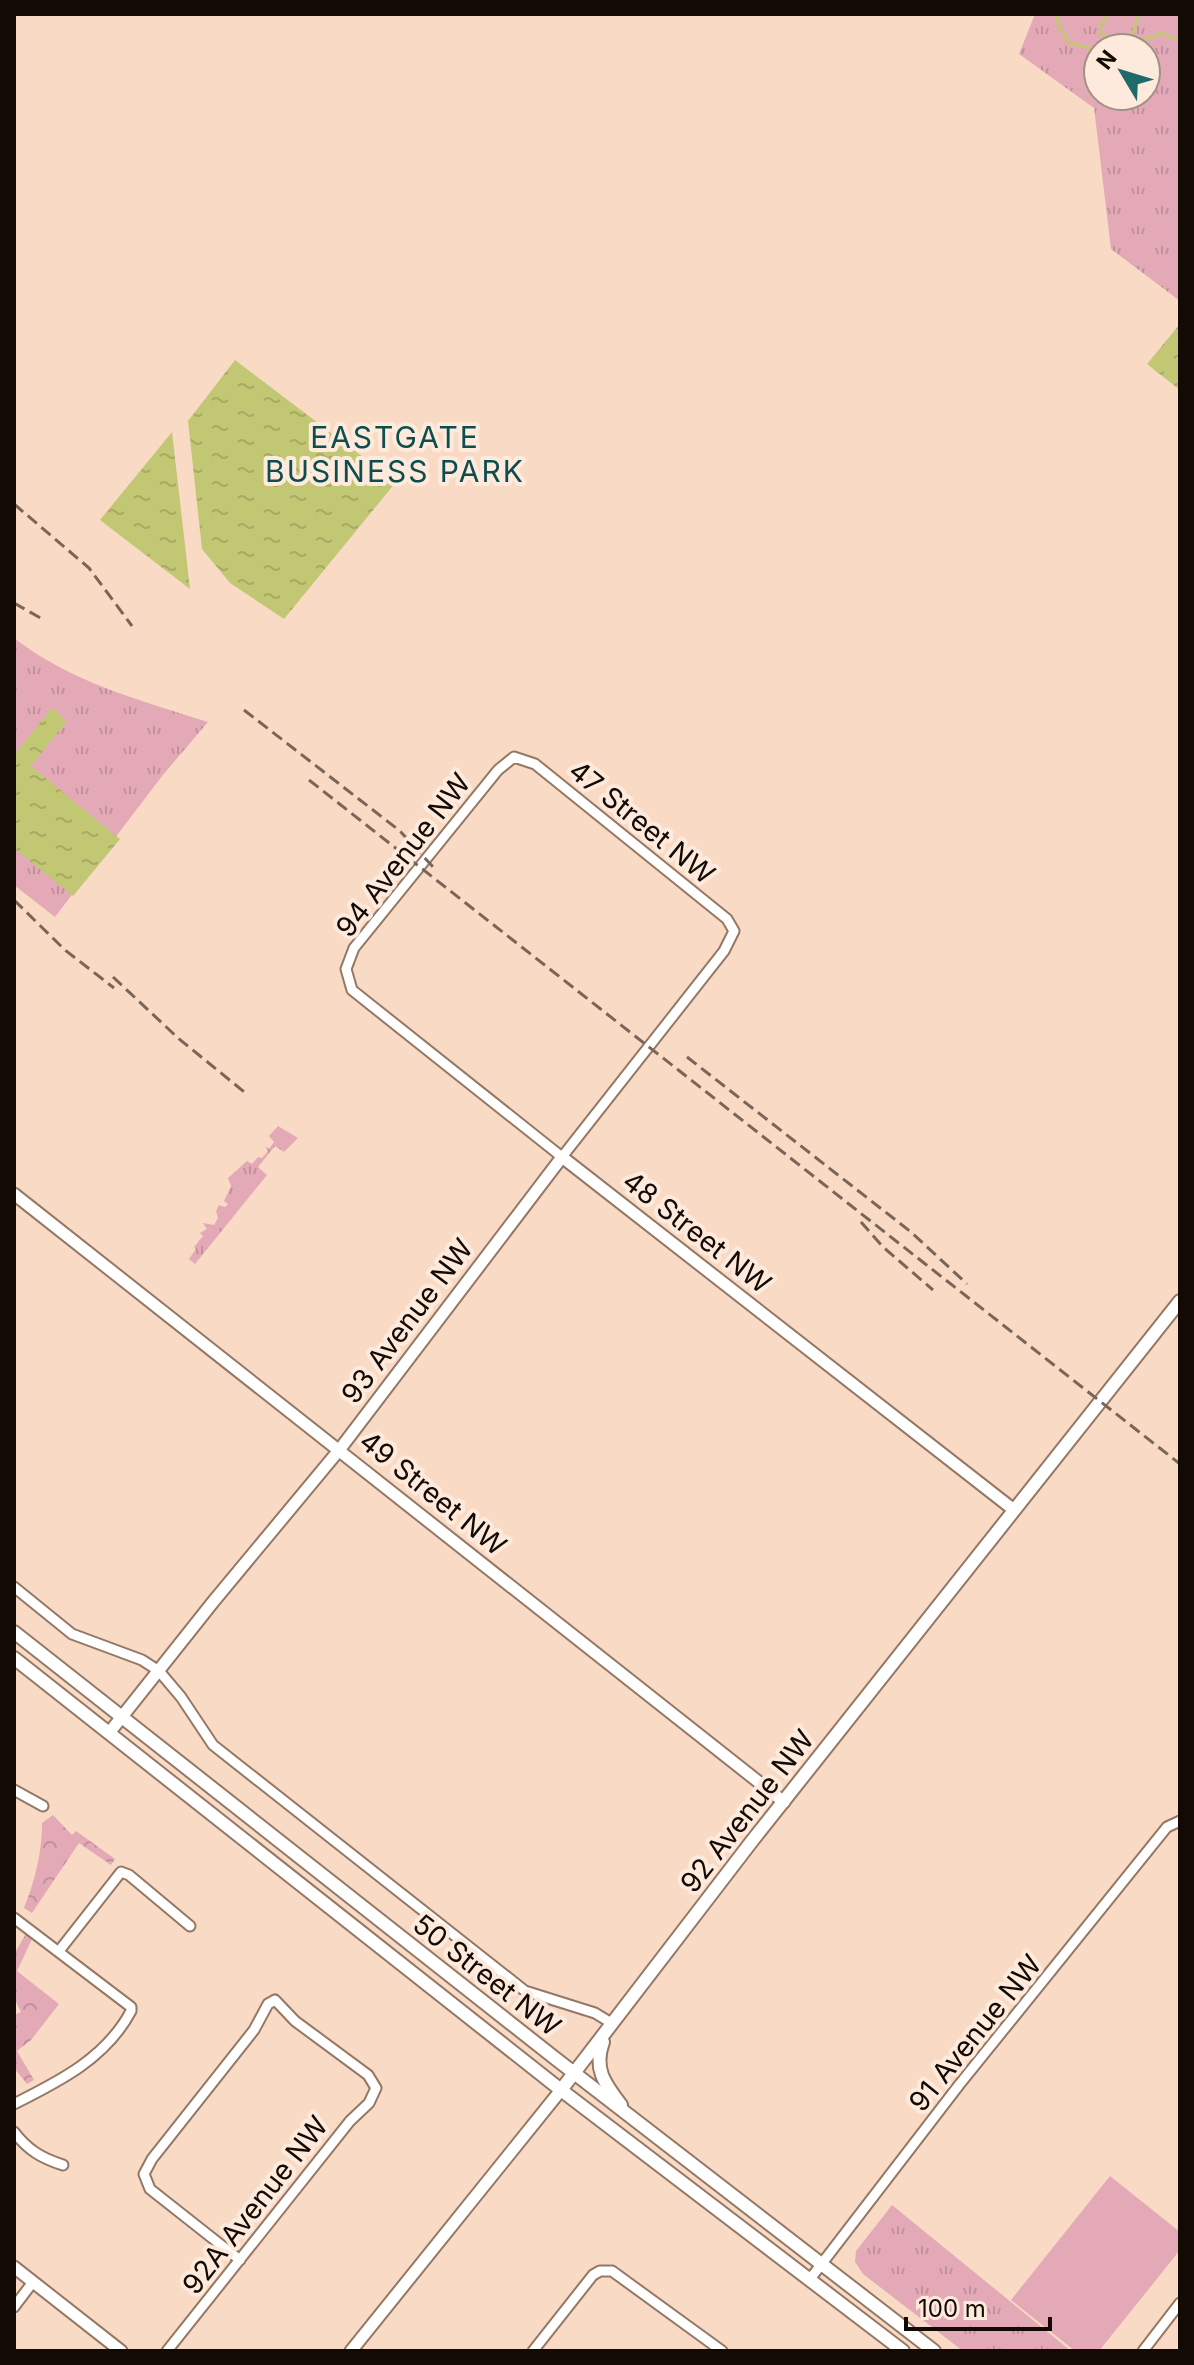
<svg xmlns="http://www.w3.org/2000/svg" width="1194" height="2365" font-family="Inter,sans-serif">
<defs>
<pattern id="grass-tufts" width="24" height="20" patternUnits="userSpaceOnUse" patternTransform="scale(2)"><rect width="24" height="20" fill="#e3a9b7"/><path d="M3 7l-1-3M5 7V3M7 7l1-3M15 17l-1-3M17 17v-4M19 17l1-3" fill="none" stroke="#c2909c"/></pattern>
<pattern id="park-crowns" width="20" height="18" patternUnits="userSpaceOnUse" patternTransform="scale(2)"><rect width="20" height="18" fill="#e3a9b7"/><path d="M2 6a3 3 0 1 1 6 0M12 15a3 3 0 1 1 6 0" fill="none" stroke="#c2909c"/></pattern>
<pattern id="water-ripples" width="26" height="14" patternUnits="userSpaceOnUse" patternTransform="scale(2)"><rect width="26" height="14" fill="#c2c774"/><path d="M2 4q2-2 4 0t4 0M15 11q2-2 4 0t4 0" fill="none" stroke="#a6aa63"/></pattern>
</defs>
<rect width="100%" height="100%" fill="#f9dac4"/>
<!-- grass -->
<g fill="url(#grass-tufts)" fill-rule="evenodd">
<path d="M1035 14H1180V301L1111 249 1094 108 1019 54ZM1098 48H1146V96H1098Z"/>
<path d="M14 638C72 683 140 700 208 722L162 776 55 917 14 885Z"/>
<polygon points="278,1126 298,1138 284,1152 275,1146 258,1167 267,1175 195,1264 189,1259 196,1249 194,1247 203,1236 200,1233 207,1229 203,1223 214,1225 218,1218 216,1211 219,1205 225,1207 228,1204 224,1201 231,1186 228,1178 247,1161 252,1164 258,1157 262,1158 268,1151 265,1146 269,1149 274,1142 269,1136"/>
<polygon points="892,2205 1071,2351 963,2351 863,2274 855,2262 856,2251"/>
</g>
<!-- park -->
<g fill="url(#park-crowns)">
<path d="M53 1815 72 1835 76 1831 115 1859 111 1865 79 1843 32 1913 24 1908C35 1880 42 1853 42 1823Z"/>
<polygon points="27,1932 33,1937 17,1971 59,2004 31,2040 17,2051 34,2080 27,2084 14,2068 14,2015 21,2012 14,1998 14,1954"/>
</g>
<!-- garden -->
<polygon fill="#e3a9b7" points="1110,2176 1180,2232 1180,2250 1099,2351 1075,2351 1011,2300"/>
<!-- water -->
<g fill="url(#water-ripples)">
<polygon points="1180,324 1180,390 1147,364"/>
<polygon points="235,360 396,482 284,619 230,583 202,549 188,421"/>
<polygon points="172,432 190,589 100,520"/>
<polygon points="52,708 67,721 31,766 120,839 73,896 14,848 14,755"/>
</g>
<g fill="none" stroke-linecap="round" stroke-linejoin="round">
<!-- stream -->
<g stroke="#c2c774" stroke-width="3">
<polyline points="1058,14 1057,22 1069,43 1098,50"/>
<polyline points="1139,14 1132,36 1138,42 1162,33 1180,41"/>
<polyline points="1105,48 1109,46 1108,39 1101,33 1100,26 1109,14"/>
</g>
<defs>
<g id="minor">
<polygon points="514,757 535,764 727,919 734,931 724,951 562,1157 352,990 346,969 354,948 498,770"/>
<polyline points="14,1587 72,1634 142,1660 159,1671 181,1697 213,1745 525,1991 595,2013 613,2024"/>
<polyline points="14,1790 43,1806"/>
<path d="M14 1918 131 2007V2011C106 2058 60 2081 14 2104"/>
<polyline points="59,1951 121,1872 129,1875 190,1926"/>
<path d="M14 2132C28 2150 41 2158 63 2165"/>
<polyline points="810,2279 959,2085 1167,1827 1180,1821"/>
<polyline points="14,2307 33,2282"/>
<polyline points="167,2351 350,2121 369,2103 376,2088 368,2075 295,2021 275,2000 268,2004 254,2030 152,2159 144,2174 150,2189 240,2260"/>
<polyline points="533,2351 593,2275 600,2271 612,2271 722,2351"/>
<polyline points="1143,2351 1180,2303"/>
</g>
<g id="tertiary">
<polyline points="14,1194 784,1802"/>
<polyline points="109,1733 213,1602 340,1449 562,1157 1014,1510"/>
<polyline points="14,2267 121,2351"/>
<polyline points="351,2351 561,2090"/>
</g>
<g id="secondary">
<polyline points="14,1632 556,2059 934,2351"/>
<polyline points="14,1658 561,2090 903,2351"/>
<path d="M603 2042C593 2069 605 2084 621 2105"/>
<polyline points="561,2090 752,1841 1180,1301"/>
</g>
</defs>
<!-- minor casing -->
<use href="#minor" stroke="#947865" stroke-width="13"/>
<!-- tertiary casing -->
<use href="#tertiary" stroke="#947865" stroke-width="15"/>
<!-- secondary casing -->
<use href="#secondary" stroke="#947865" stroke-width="16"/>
<!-- minor -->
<use href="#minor" stroke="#fff" stroke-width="9"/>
<!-- tertiary -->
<use href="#tertiary" stroke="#fff" stroke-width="11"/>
<!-- secondary -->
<use href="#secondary" stroke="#fff" stroke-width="12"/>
<!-- rail -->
<g stroke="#796659" stroke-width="3" stroke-dasharray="12 6" stroke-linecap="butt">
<polyline points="14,504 89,568 132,626"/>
<polyline points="14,603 44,620"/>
<polyline points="244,710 400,831 434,868"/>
<polyline points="309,780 1180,1464"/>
<polyline points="14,900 65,950 114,988"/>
<polyline points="113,977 178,1038 248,1095"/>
<polyline points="687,1057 911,1232 967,1284"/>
<polyline points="861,1222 883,1247 933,1290"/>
</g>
</g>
<g text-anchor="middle" stroke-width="8" stroke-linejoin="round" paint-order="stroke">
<!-- street labels -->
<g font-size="28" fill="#140a04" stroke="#fdeadd">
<text transform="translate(642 822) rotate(39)" y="10">47 Street NW</text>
<text transform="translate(403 855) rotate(-52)" y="10">94 Avenue NW</text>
<text transform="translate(697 1232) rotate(38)" y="10">48 Street NW</text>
<text transform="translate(407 1321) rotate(-53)" y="10">93 Avenue NW</text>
<text transform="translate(433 1493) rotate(39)" y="10">49 Street NW</text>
<text transform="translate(747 1811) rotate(-52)" y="10">92 Avenue NW</text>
<text transform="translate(487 1975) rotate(38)" y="10">50 Street NW</text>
<text transform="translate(975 2033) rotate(-51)" y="10">91 Avenue NW</text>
<text transform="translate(255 2205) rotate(-52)" y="10">92A Avenue NW</text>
</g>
<!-- neighbourhood labels -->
<g font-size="30" letter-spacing="2" fill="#0d4d4c" stroke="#fdeadd">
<text x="395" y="448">EASTGATE<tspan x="395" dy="34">BUSINESS PARK</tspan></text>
</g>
</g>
<!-- border -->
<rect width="1194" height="2365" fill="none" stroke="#140a04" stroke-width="32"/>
<!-- north arrow -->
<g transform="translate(1122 72) rotate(308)"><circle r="38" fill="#fdeadd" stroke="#a09086" stroke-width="2"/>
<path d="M0-6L14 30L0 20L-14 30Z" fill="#1f6b6a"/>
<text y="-12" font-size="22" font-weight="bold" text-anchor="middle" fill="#140a04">N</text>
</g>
<!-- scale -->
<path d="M906 2317v12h144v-12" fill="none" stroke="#140a04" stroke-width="4"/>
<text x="918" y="2317" font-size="24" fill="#140a04" stroke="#fdeadd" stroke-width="6" paint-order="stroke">100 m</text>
</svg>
